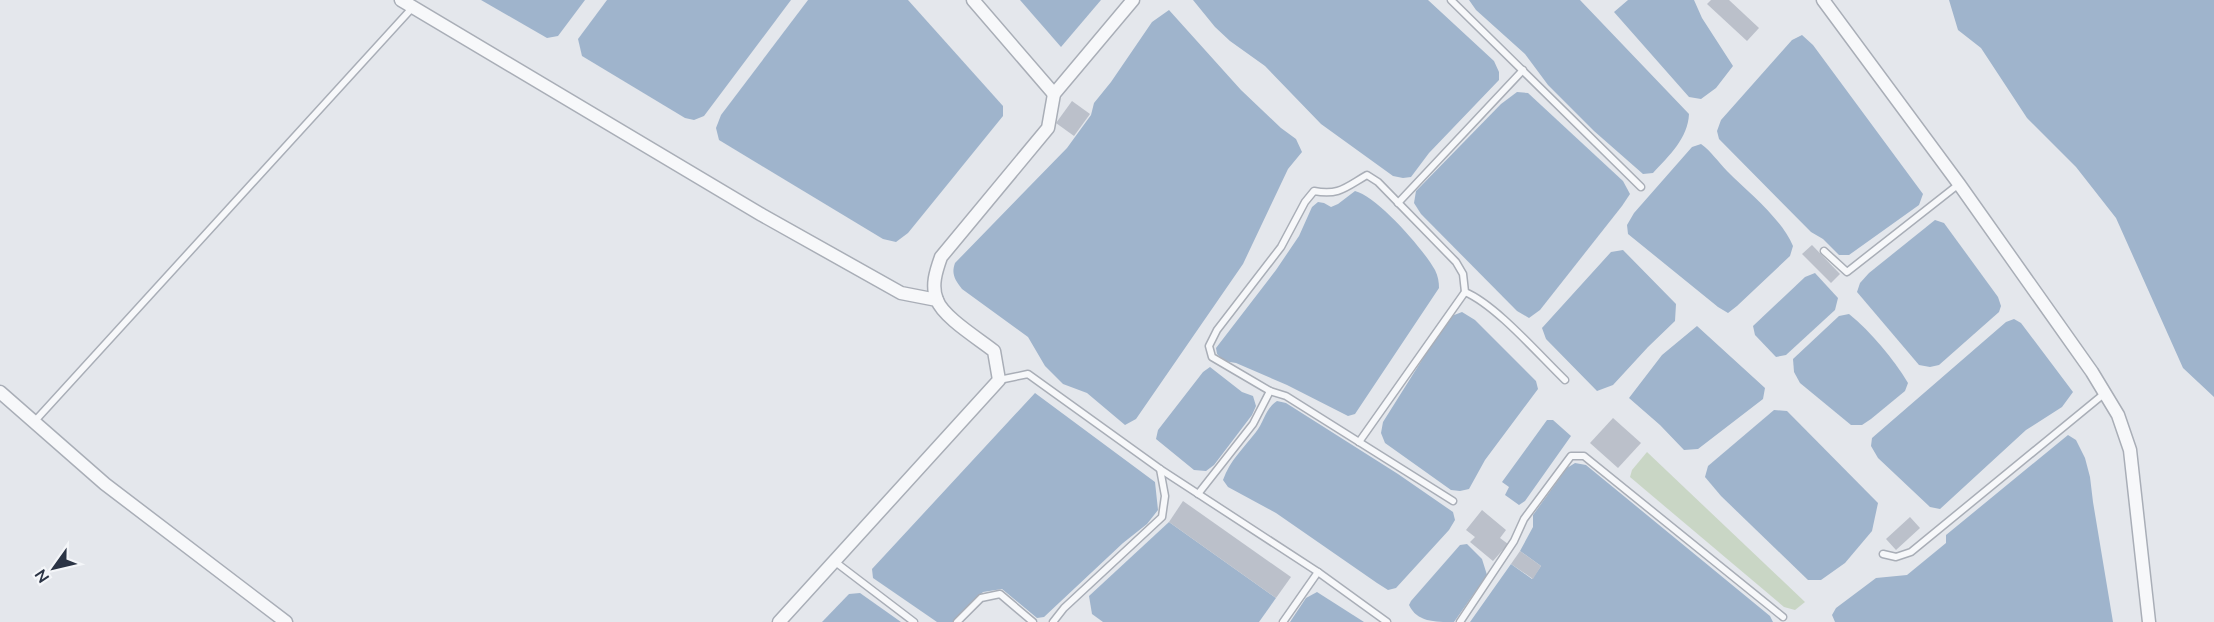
<svg xmlns="http://www.w3.org/2000/svg" width="2214" height="622" font-family="Mulish,sans-serif">
<rect width="100%" height="100%" fill="#e4e7ec"/>
<!-- green -->
<polygon fill="#c9d6c5" points="1647,452 1805,602 1795,610 1784,607 1630,477 1632,470"/>
<!-- water -->
<g fill="#9fb4cc">
<polygon points="481,0 585,0 558,36 547,38"/>
<polygon points="607,0 791,0 704,116 694,120 685,118 582,56 578,39"/>
<polygon points="808,0 908,0 1003,106 1003,116 908,233 896,242 883,239 719,140 716,128 721,115"/>
<polygon points="1020,0 1101,0 1061,47"/>
<polygon points="1193,0 1428,0 1494,61 1499,72 1499,80 1429,153 1411,177 1403,178 1393,176 1321,124 1265,66 1230,41 1215,27"/>
<path d="M1469 0H1580L1689 114C1688 138 1669 156 1653 173L1643 174 1594 131 1548 85 1525 54 1476 10Z"/>
<polygon points="1628,0 1694,0 1702,18 1733,66 1716,88 1701,99 1689,97 1614,12"/>
<polygon points="1949,0 2214,0 2214,397 2183,368 2116,218 2076,167 2027,118 1981,48 1958,30"/>
<path d="M1169 10 1241 90 1281 128 1296 139 1302 152 1288 169 1243 264 1136 419 1125 425 1087 393 1063 384 1045 366 1028 337 962 289C955 280 951 274 955 263L1067 148 1091 115 1094 103 1111 82 1152 22Z"/>
<polygon points="1802,35 1813,45 1923,194 1919,205 1849,255 1839,255 1823,239 1811,232 1719,139 1717,131 1721,120 1792,40"/>
<polygon points="1517,92 1528,93 1623,181 1630,194 1622,206 1540,310 1529,318 1517,311 1421,214 1414,203 1416,191 1501,104"/>
<path d="M1701 144C1712 152 1718 162 1727 171 1749 193 1781 218 1793 246L1790 256 1737 306 1728 313 1718 307 1628 234 1627 225 1634 213 1692 147Z"/>
<path d="M1355 191C1377 196 1424 250 1435 270 1438 276 1439 282 1439 288L1355 414 1348 416 1287 385 1236 363 1224 361 1217 354 1216 348 1276 270 1299 236 1312 207 1318 202 1324 203 1331 207 1338 204Z"/>
<polygon points="1935,220 1944,223 1998,297 2001,306 1999,312 1939,365 1930,367 1919,365 1857,292 1860,283 1869,273"/>
<polygon points="1623,250 1676,304 1675,321 1648,347 1613,385 1597,391 1546,339 1542,328 1611,252"/>
<polygon points="1815,273 1838,298 1835,310 1786,355 1776,357 1755,335 1753,326 1805,277"/>
<polygon points="1462,312 1475,320 1536,381 1538,389 1485,460 1469,489 1460,491 1451,490 1385,443 1381,433 1383,422 1449,317"/>
<path d="M1849 314C1871 332 1893 358 1908 383L1905 391 1871 419 1862 425H1851L1800 383 1794 372 1793 359 1839 316Z"/>
<polygon points="2014,319 2021,323 2073,392 2062,407 2026,430 1940,509 1930,507 1878,458 1871,446 1872,438 2006,322"/>
<polygon points="1697,326 1765,388 1763,399 1698,449 1684,450 1660,425 1629,398 1662,355"/>
<polygon points="1210,367 1242,392 1253,396 1256,406 1252,415 1214,465 1206,471 1194,470 1156,439 1158,430 1203,372"/>
<polygon points="1035,393 1155,482 1158,510 1147,524 1123,543 1044,617 1037,618 1002,589 983,592 954,622 937,622 873,578 872,569"/>
<path d="M1277 401 1286 403 1398 474 1453 512 1455 520 1449 530 1396 588 1388 590 1377 583 1276 513 1228 487 1223 480C1230 460 1243 449 1256 432 1264 422 1265 409 1277 401Z"/>
<polygon points="1774,410 1787,411 1878,503 1872,531 1845,563 1821,580 1808,580 1721,496 1705,477 1708,466"/>
<polygon points="1547,420 1553,420 1571,436 1525,501 1519,505 1505,495 1509,487 1502,482"/>
<polygon points="2068,435 2076,440 2085,458 2090,477 2093,502 2113,622 1835,622 1832,615 1836,608 1876,578 1907,575 1946,543 1946,535"/>
<polygon points="1575,463 1586,465 1770,616 1773,622 1470,622 1511,564 1532,579 1541,566 1520,551 1533,527 1533,515 1567,468"/>
<polygon points="1169,522 1276,598 1259,622 1103,622 1092,614 1089,596"/>
<path d="M1467 544 1482 559 1487 575 1454 622C1434 622 1417 622 1409 605L1411 601 1460 545Z"/>
<polygon points="1317,592 1364,622 1290,622 1306,598"/>
<polygon points="860,593 901,622 822,622 849,594"/>
</g>
<!-- building -->
<g fill="#bbc0ca">
<polygon points="1711,0 1729,0 1759,28 1747,41 1707,4"/>
<polygon points="1072,101 1090,114 1074,136 1056,123"/>
<polygon points="1812,245 1840,274 1831,283 1802,254"/>
<polygon points="1613,418 1641,443 1618,468 1590,443"/>
<polygon points="1183,501 1291,577 1276,598 1169,522"/>
<polygon points="1482,510 1506,530 1500,538 1508,544 1493,561 1470,542 1475,537 1466,530"/>
<polygon points="1910,517 1920,528 1896,550 1886,539"/>
<polygon points="1520,551 1541,566 1533,579 1511,564"/>
</g>
<g fill="none" stroke-linecap="round" stroke-linejoin="round">
<defs>
<g id="service">
<polyline points="1451,0 1641,187"/>
<polyline points="1398,203 1523,70"/>
<polyline points="1824,251 1847,272 1959,184"/>
<polyline points="999,380 1028,374 1160,469 1318,572 1387,622"/>
<polyline points="34,422 413,7"/>
<polyline points="1359,442 1465,292"/>
<polyline points="1198,494 1253,424 1270,391"/>
<path d="M1453 501 1286 396 1270 391 1212 357 1209 346 1217 330 1281 247 1305 202 1314 191C1339 196 1346 187 1367 175L1378 182 1456 262 1463 274 1465 292C1496 305 1539 355 1565 380"/>
<polyline points="1883,554 1896,557 1911,552 2105,393"/>
<polyline points="834,561 914,622"/>
<polyline points="957,622 981,598 1000,594 1033,622"/>
<polyline points="1053,622 1064,608 1162,517 1165,496 1160,469"/>
<polyline points="1283,622 1318,572"/>
<polyline points="1460,622 1514,541 1524,519 1571,456 1584,456 1783,617"/>
</g>
<g id="minor">
<polyline points="401,0 762,215 901,293 937,300"/>
<polyline points="973,0 1054,94"/>
<polyline points="1823,0 1959,184 2092,372 2118,415 2130,450 2149,622"/>
<polyline points="0,392 105,484 286,622"/>
<path d="M779 622 999 380 994 351C979 339 943 317 937 300 931 286 936 271 941 257L1048 128 1054 94 1133 0"/>
</g>
</defs>
<!-- service casing -->
<use href="#service" stroke="#a9aeb7" stroke-width="9"/>
<!-- minor casing -->
<use href="#minor" stroke="#a9aeb7" stroke-width="15"/>
<!-- service -->
<use href="#service" stroke="#f7f8fa" stroke-width="6"/>
<!-- minor -->
<use href="#minor" stroke="#f7f8fa" stroke-width="12"/>
</g>
<!-- north arrow -->
<g transform="translate(54 568) rotate(236)" stroke="#f4f6f9" stroke-width="4.5" paint-order="stroke">
<path d="M0-4.5L10 22L0 15L-10 22Z" fill="#2b3445"/>
<text y="-9" font-size="16" font-weight="bold" text-anchor="middle" fill="#2b3445">N</text>
</g>
</svg>
